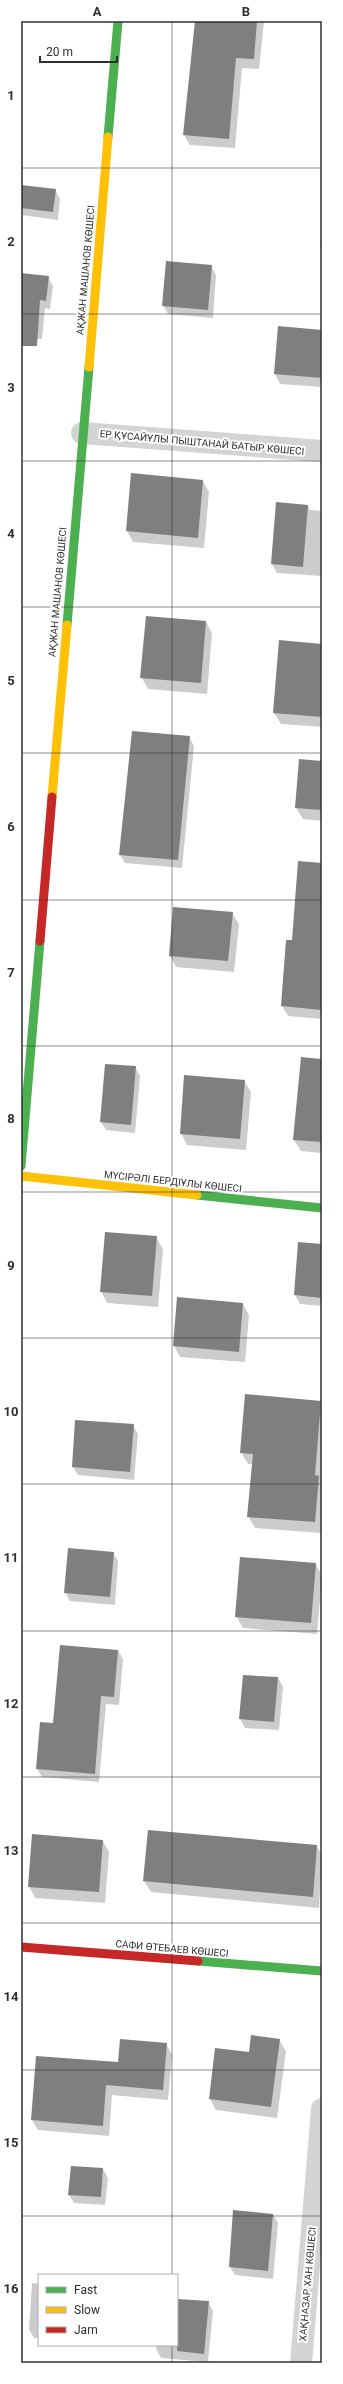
<svg xmlns="http://www.w3.org/2000/svg" width="343" height="2384" font-family="Roboto,sans-serif">
<rect width="100%" height="100%" fill="#fff"/>
<!-- shadow -->
<g fill="#0003">
<polygon points="196,21 264,21 259,69 242,68 235,148 190,145 184,135"/>
<polygon points="21,186 55,190 60,199 58,220 21,215"/>
<polygon points="322,220 322,252 320,248"/>
<polygon points="211,266 216,275 213,318 168,314 163,305"/>
<polygon points="21,274 48,277 53,286 50,309 45,308 42,339 21,338"/>
<polygon points="322,331 322,387 280,384 275,374"/>
<polygon points="203,481 209,492 204,548 133,542 127,531"/>
<polygon points="308,506 310,510 322,511 322,576 277,573 272,564"/>
<polygon points="206,622 212,633 207,694 148,689 142,678"/>
<polygon points="322,645 322,727 281,724 274,713"/>
<polygon points="189,737 194,746 182,868 125,863 120,855"/>
<polygon points="322,762 322,821 303,819 296,808"/>
<polygon points="322,864 322,1019 288,1016 282,1006 287,941 293,941"/>
<polygon points="232,913 239,924 234,972 176,967 170,956"/>
<polygon points="322,1060 322,1153 301,1151 294,1140"/>
<polygon points="135,1067 140,1076 135,1133 106,1130 101,1122"/>
<polygon points="244,1081 251,1092 246,1150 187,1145 181,1133"/>
<polygon points="156,1237 163,1249 158,1307 107,1303 101,1291"/>
<polygon points="299,1243 322,1245 322,1306 300,1304 295,1295"/>
<polygon points="243,1304 249,1315 245,1362 180,1357 174,1346"/>
<polygon points="321,1402 321,1533 255,1528 248,1516 253,1464 248,1464 241,1452"/>
<polygon points="133,1425 138,1434 134,1480 78,1475 73,1467"/>
<polygon points="113,1553 118,1561 115,1605 70,1601 65,1592"/>
<polygon points="316,1564 322,1576 317,1634 243,1628 236,1616"/>
<polygon points="118,1650 123,1659 119,1705 106,1704 99,1782 42,1777 37,1769 54,1724"/>
<polygon points="244,1676 278,1678 283,1687 279,1730 245,1728 240,1719"/>
<polygon points="103,1841 109,1852 105,1903 35,1898 29,1886"/>
<polygon points="317,1846 322,1855 319,1908 151,1892 144,1881"/>
<polygon points="279,2040 286,2051 277,2118 216,2110 210,2099 249,2053"/>
<polygon points="166,2044 172,2055 168,2100 112,2095 109,2136 38,2130 32,2120 119,2064"/>
<polygon points="103,2169 108,2178 105,2205 74,2203 69,2195"/>
<polygon points="273,2214 278,2223 273,2279 235,2275 230,2267"/>
<polygon points="32,2283 39,2284 39,2338 34,2338 29,2329"/>
<polygon points="177,2300 208,2302 213,2311 208,2362 161,2358 156,2349 157,2345 177,2345"/>
</g>
<!-- building -->
<g fill="#7f7f7f">
<polygon points="195,21 257,21 254,59 236,58 229,139 183,135"/>
<polygon points="21,185 56,189 53,212 21,208"/>
<polygon points="166,261 212,265 208,310 162,306"/>
<polygon points="21,273 49,276 46,301 40,300 37,346 21,346"/>
<polygon points="278,326 322,330 322,378 274,374"/>
<polygon points="131,473 203,480 198,538 126,531"/>
<polygon points="276,502 308,505 303,567 271,564"/>
<polygon points="146,616 206,621 201,683 140,678"/>
<polygon points="279,640 322,644 322,717 273,713"/>
<polygon points="132,731 190,736 178,860 119,855"/>
<polygon points="299,759 322,761 322,810 295,808"/>
<polygon points="298,861 322,863 322,1010 281,1006 286,940 292,940"/>
<polygon points="173,907 233,912 228,961 169,956"/>
<polygon points="301,1057 322,1059 322,1142 293,1140"/>
<polygon points="105,1064 136,1066 131,1125 100,1122"/>
<polygon points="184,1075 245,1080 240,1139 180,1134"/>
<polygon points="105,1232 157,1236 152,1296 100,1292"/>
<polygon points="298,1242 322,1244 322,1298 294,1295"/>
<polygon points="177,1297 243,1303 239,1352 173,1346"/>
<polygon points="245,1394 321,1401 315,1475 319,1476 315,1522 247,1517 253,1454 240,1453"/>
<polygon points="75,1420 134,1424 130,1472 72,1467"/>
<polygon points="68,1548 114,1552 110,1597 64,1593"/>
<polygon points="240,1557 316,1563 311,1623 235,1617"/>
<polygon points="60,1645 118,1650 114,1697 101,1696 95,1774 36,1769 40,1722 53,1723"/>
<polygon points="243,1675 278,1677 274,1722 239,1719"/>
<polygon points="148,1830 317,1845 313,1897 143,1881"/>
<polygon points="32,1834 103,1840 99,1892 28,1887"/>
<polygon points="251,2035 280,2039 271,2107 209,2099 215,2048 249,2052"/>
<polygon points="120,2039 167,2043 163,2090 106,2085 103,2126 31,2120 36,2056 118,2062"/>
<polygon points="71,2166 103,2168 101,2197 68,2195"/>
<polygon points="233,2210 273,2214 268,2271 229,2267"/>
<polygon points="177,2299 209,2301 204,2354 177,2351"/>
</g>
<g fill="none" stroke-linecap="round" stroke-linejoin="round">
<!-- street -->
<g stroke="#d4d4d4" stroke-width="22">
<polyline points="82,433 322,451"/>
<polyline points="301,2363 322,2109"/>
</g>
<!-- fast -->
<g stroke="#4caf50" stroke-width="9">
<polyline points="108,137 118,21"/>
<polyline points="67,625 89,367"/>
<polyline points="21,1166 40,941"/>
<polyline points="197,1195 322,1208"/>
<polyline points="198,1961 322,1971"/>
</g>
<!-- slow -->
<g stroke="#ffc107" stroke-width="9">
<polyline points="89,367 108,137"/>
<polyline points="52,797 67,625"/>
<polyline points="21,1176 197,1195"/>
</g>
<!-- jam -->
<g stroke="#c62828" stroke-width="9">
<polyline points="40,941 52,797"/>
<polyline points="21,1947 198,1961"/>
</g>
</g>
<!-- grid -->
<path fill="none" stroke="#2f2f2f" stroke-width="1" stroke-opacity="0.55" d="M172 21V2275M21 168H322M21 314H322M21 461H322M21 607H322M21 753H322M21 900H322M21 1046H322M21 1192H322M21 1338H322M21 1484H322M21 1631H322M21 1777H322M21 1923H322M21 2070H322M21 2216H322M172 2345V2363"/>
<g text-anchor="middle" stroke-width="4" stroke-linejoin="round" paint-order="stroke">
<!-- street labels -->
<g font-size="10" fill="#2f2f2f" stroke="#fff">
<text transform="translate(85 270) rotate(-85)" y="4">АҚЖАН МАШАНОВ КӨШЕСІ</text>
<text transform="translate(202 442) rotate(5)" y="4">ЕР ҚҰСАЙҰЛЫ ПЫШТАНАЙ БАТЫР КӨШЕСІ</text>
<text transform="translate(57 592) rotate(-85)" y="4">АҚЖАН МАШАНОВ КӨШЕСІ</text>
<text transform="translate(173 1181) rotate(6)" y="4">МҮСІРӘЛІ БЕРДІҰЛЫ КӨШЕСІ</text>
<text transform="translate(172 1948) rotate(5)" y="4">САФИ ӨТЕБАЕВ КӨШЕСІ</text>
<text transform="translate(307 2284) rotate(-85)" y="4">ХАҚНАЗАР ХАН КӨШЕСІ</text>
</g>
</g>
<!-- border -->
<rect width="343" height="2384" fill="none" stroke="#ffffff" stroke-width="44"/>
<!-- legend -->
<rect x="38" y="2274" width="140" height="72" fill="#ffffff" stroke="#acacac"/>
<rect x="46" y="2287" width="20" height="6" fill="#4caf50" stroke="#acacac"/>
<text x="74" y="2294" font-size="12" fill="#2f2f2f">Fast</text>
<rect x="46" y="2307" width="20" height="6" fill="#ffc107" stroke="#acacac"/>
<text x="74" y="2314" font-size="12" fill="#2f2f2f">Slow</text>
<rect x="46" y="2327" width="20" height="6" fill="#c62828" stroke="#acacac"/>
<text x="74" y="2334" font-size="12" fill="#2f2f2f">Jam</text>
<!-- scale -->
<path d="M40 56v6h77v-6" fill="none" stroke="#2f2f2f" stroke-width="2"/>
<text x="46" y="56" font-size="12" fill="#2f2f2f" stroke="#ffffff" stroke-width="3" paint-order="stroke">20 m</text>
<rect x="22" y="22" width="299" height="2340" fill="none" stroke="#2f2f2f" stroke-width="1.5"/>
<g font-size="13" text-anchor="middle" font-weight="bold" fill="#2f2f2f">
<text x="97" y="16">A</text>
<text x="246" y="16">B</text>
<text x="11" y="100">1</text>
<text x="11" y="246">2</text>
<text x="11" y="392">3</text>
<text x="11" y="538">4</text>
<text x="11" y="685">5</text>
<text x="11" y="831">6</text>
<text x="11" y="977">7</text>
<text x="11" y="1123">8</text>
<text x="11" y="1270">9</text>
<text x="11" y="1416">10</text>
<text x="11" y="1562">11</text>
<text x="11" y="1708">12</text>
<text x="11" y="1855">13</text>
<text x="11" y="2001">14</text>
<text x="11" y="2147">15</text>
<text x="11" y="2293">16</text>
</g>
</svg>
